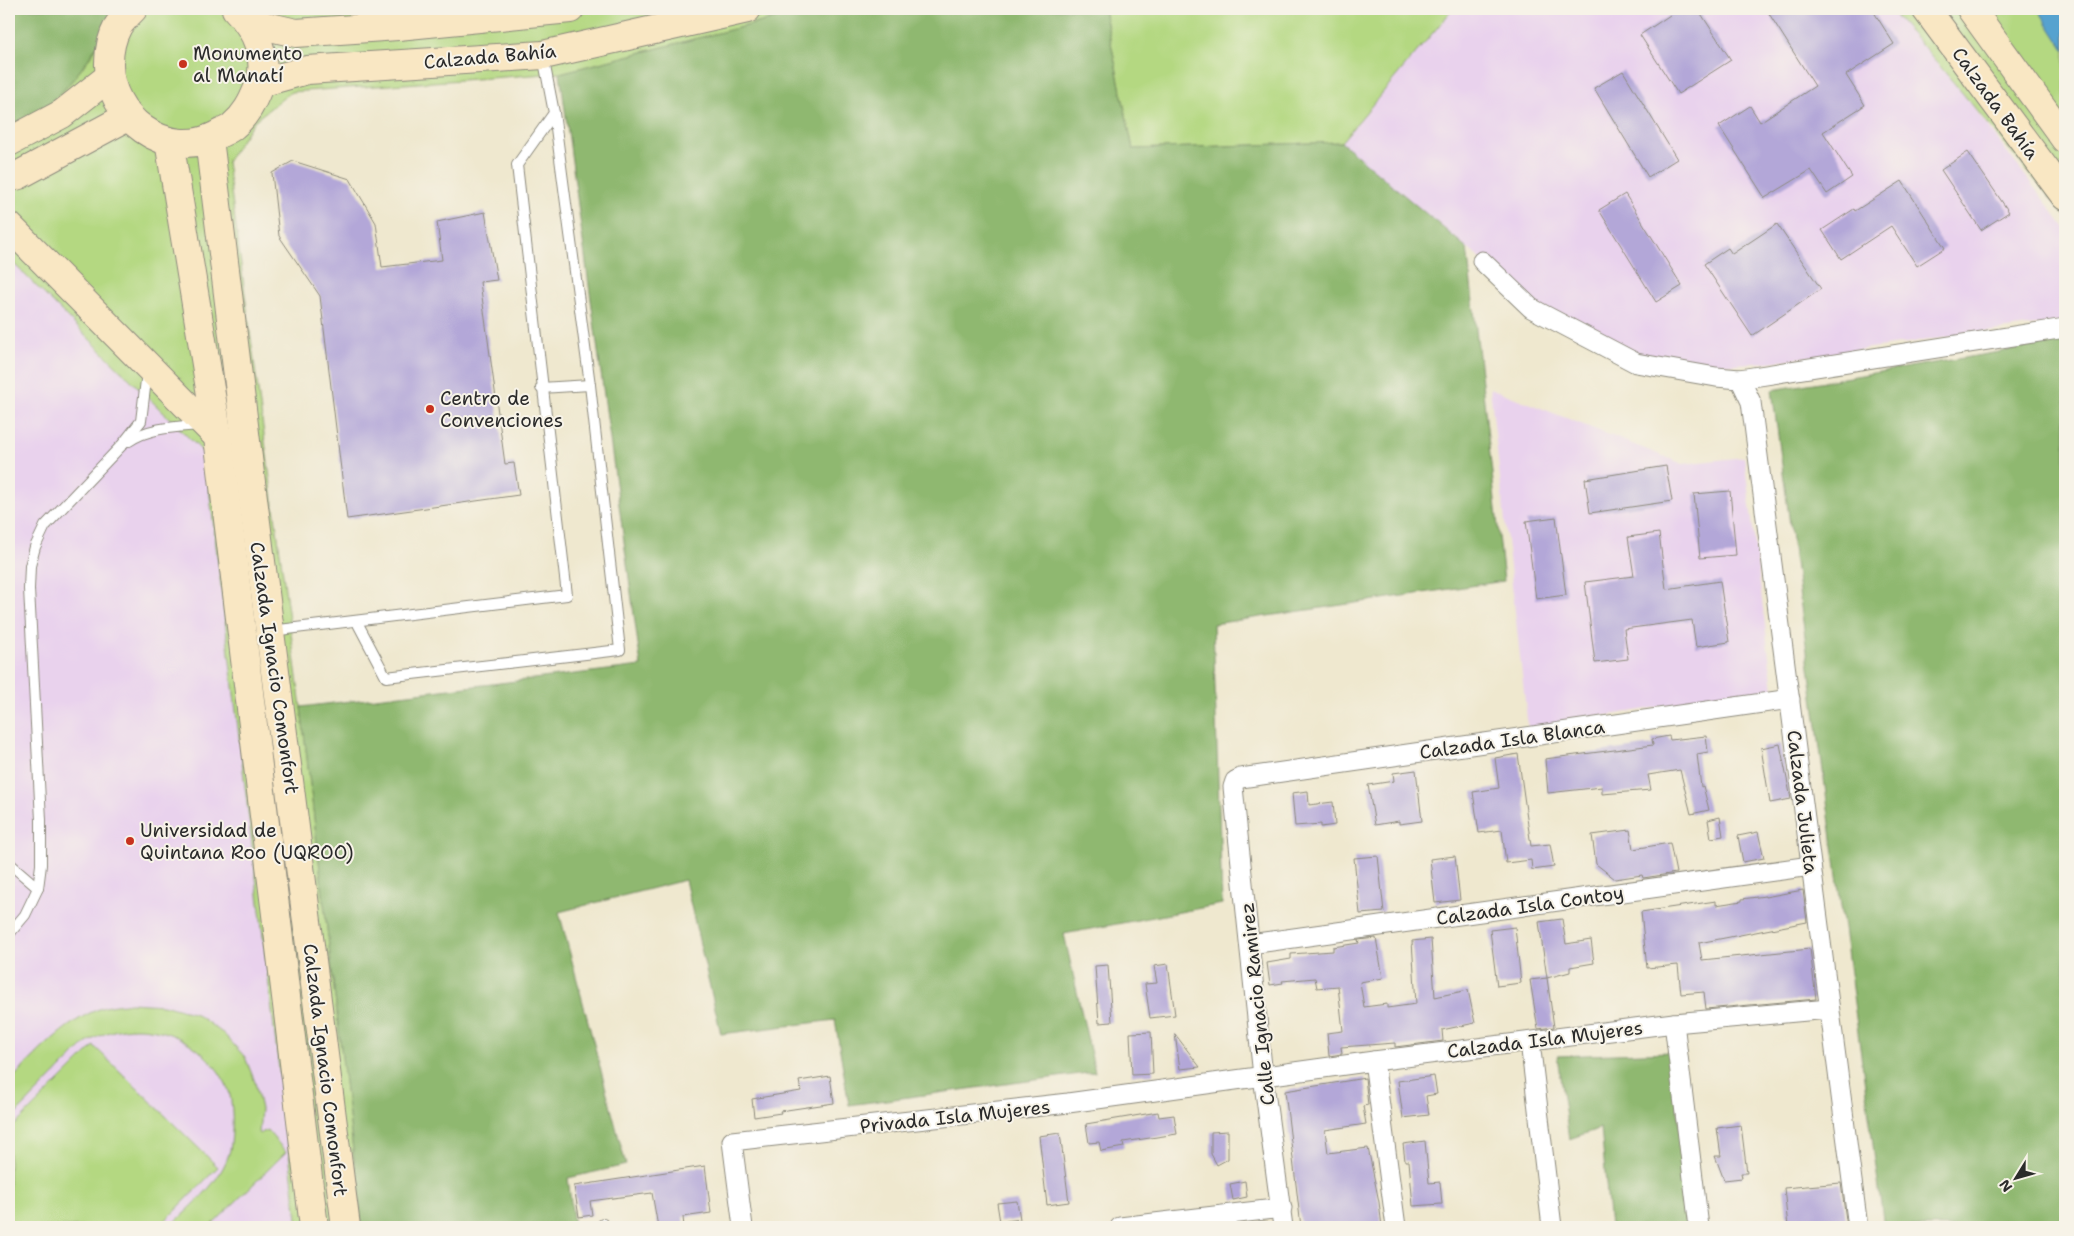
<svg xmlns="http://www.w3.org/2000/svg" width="2074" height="1236" font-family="'Shantell Sans',sans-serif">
<rect width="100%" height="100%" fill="#f7f3e8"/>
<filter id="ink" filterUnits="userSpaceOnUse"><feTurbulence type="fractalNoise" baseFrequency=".02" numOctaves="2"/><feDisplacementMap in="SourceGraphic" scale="10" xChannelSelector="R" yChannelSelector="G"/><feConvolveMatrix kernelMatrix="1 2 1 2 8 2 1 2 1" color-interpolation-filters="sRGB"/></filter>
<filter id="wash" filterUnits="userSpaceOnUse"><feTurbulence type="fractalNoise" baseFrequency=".0096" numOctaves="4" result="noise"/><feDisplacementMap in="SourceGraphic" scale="20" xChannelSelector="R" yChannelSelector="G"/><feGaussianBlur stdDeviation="1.12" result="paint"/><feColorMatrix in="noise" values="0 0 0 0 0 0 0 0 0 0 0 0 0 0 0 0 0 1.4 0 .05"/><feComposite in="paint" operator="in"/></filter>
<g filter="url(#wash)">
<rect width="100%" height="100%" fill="#efe8cf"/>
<!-- built -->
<g fill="#e9d2ed">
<polygon points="1453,9 1896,9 1916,32 2065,228 2065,321 1770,362 1720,365 1645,360 1533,303 1341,142"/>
<polygon points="9,259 205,454 298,1227 9,1227"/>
<polygon points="1490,388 1683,464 1744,457 1773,689 1528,728"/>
</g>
<!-- green -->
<g fill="#b4d881" stroke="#708256">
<path d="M117 9H813L560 73 291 92 254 121 227 162 301 707 362 1227H298L205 454 9 259V130L15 128C27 120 43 112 53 101 80 75 101 43 117 9Z"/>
<polygon points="1104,9 1453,9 1341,142 1133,149"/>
<polygon points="1889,9 2065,9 2065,216 1923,46"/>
<path d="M130 1003 163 1005 196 1014 224 1034 245 1057 255 1082 261 1109 259 1134 267 1130 286 1152 210 1227H170C192 1205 222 1182 230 1150 233 1135 234 1100 227 1086 203 1036 140 1011 90 1041 81 1046 73 1057 65 1064 46 1083 28 1102 9 1121V1082C36 1055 63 1023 99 1009 108 1005 120 1005 130 1003Z"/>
<polygon points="94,1046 218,1167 159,1227 9,1227 9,1131"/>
</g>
<!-- forest -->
<g fill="#8fb86f" stroke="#5d724d">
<path d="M9 9H117C101 43 80 75 53 101 42 112 27 120 15 128L9 130Z"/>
<polygon points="813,9 1104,9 1133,149 1341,142 1467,248 1504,581 1213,624 1222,904 1064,934 1095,1072 849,1105 835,1020 721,1034 685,880 559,912 626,1165 568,1178 574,1227 362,1227 301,707 641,666 560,73"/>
<polygon points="2065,341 2065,1227 1884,1227 1772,390"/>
<polygon points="1671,1052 1692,1227 1610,1227 1601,1128 1569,1139 1557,1056"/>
</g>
<!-- water -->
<polygon fill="#57a2cf" stroke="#41667d" points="2038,9 2065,9 2065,51"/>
<g id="blocks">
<!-- building -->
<g fill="#b3a7d8">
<polygon points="1679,9 1698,9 1731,60 1678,94 1640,35"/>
<polygon points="1766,9 1872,9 1894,44 1846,75 1865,105 1823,132 1852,177 1827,194 1811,170 1765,198 1719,126 1750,106 1760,122 1815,86"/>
<polygon points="1623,71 1677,159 1648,177 1594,88"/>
<polygon points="1968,152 2009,212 1981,230 1941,170"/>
<polygon points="293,161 350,179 376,223 382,267 442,260 437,222 485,212 497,280 480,282 505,464 514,463 519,495 347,519 320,296 279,236 272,173"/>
<polygon points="1902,181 1945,248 1917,266 1891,226 1841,259 1822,230 1854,209 1855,211"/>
<polygon points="1625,194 1682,286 1656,302 1599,210"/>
<polygon points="1777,224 1821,289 1752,336 1704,264 1728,248 1732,254"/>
<polygon points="1666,466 1672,501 1590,513 1585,479"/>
<polygon points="1730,491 1736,555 1700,558 1694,494"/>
<polygon points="1556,517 1566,595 1536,599 1526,521"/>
<polygon points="1659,533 1666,589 1720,581 1729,642 1696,647 1692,620 1624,629 1628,659 1595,663 1585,582 1634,576 1628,537"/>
<polygon points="1669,736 1670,740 1706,736 1708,752 1697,754 1701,787 1703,786 1709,810 1691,814 1680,770 1648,775 1651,790 1602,794 1602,787 1548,793 1545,759 1653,745 1652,739"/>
<polygon points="1780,744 1791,799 1770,803 1761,748"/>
<polygon points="1518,754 1531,846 1550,844 1554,867 1532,870 1531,860 1506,863 1502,830 1479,833 1473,792 1499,788 1495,758"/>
<polygon points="1416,770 1422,821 1399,824 1399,821 1375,825 1368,785 1394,781 1393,773"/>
<polygon points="1308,791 1309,805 1333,802 1335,825 1321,827 1321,824 1295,826 1292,793"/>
<polygon points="1720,817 1723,836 1711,838 1708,820"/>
<polygon points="1630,830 1633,849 1670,843 1676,873 1643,878 1642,875 1615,879 1596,864 1592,835"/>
<polygon points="1758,832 1764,858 1743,862 1738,836"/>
<polygon points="1378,856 1384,912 1360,914 1354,858"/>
<polygon points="1455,856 1460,900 1435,903 1430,859"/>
<polygon points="1803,890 1807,922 1699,943 1702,960 1810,949 1816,999 1706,1009 1704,992 1681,994 1678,965 1647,968 1641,912 1716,901 1716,905 1742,901 1742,899 1765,896 1765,897"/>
<polygon points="1562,919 1566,944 1591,940 1594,963 1570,967 1570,972 1547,978 1539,922"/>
<polygon points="1515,927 1521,983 1497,986 1490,930"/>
<polygon points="1376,938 1383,978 1360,982 1364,1007 1387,1004 1387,1008 1416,1004 1412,941 1431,939 1435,997 1468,990 1475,1023 1442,1030 1443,1041 1395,1047 1395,1043 1341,1047 1342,1054 1329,1056 1327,1033 1343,1031 1338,986 1317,988 1315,978 1282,981 1283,983 1270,985 1267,963 1291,959 1291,954 1333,951 1333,947 1359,943 1358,940"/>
<polygon points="1168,964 1175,1015 1150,1018 1145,984 1157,983 1154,966"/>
<polygon points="1108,965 1112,1022 1099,1023 1095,966"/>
<polygon points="1547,978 1554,1027 1538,1029 1530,980"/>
<polygon points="1151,1032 1153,1074 1132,1075 1130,1033"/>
<polygon points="1175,1034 1200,1067 1180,1069"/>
<polygon points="830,1076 834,1103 780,1111 781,1113 754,1117 752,1099 801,1091 799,1081"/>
<polygon points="1434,1076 1437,1094 1426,1096 1429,1115 1403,1118 1398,1081"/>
<polygon points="1365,1078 1368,1105 1363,1106 1366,1124 1325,1130 1328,1153 1368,1148 1379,1202 1382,1227 1301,1227 1285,1091"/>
<polygon points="1158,1112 1159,1117 1174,1115 1177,1134 1123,1142 1124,1147 1101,1151 1099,1142 1089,1143 1086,1124"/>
<polygon points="1741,1125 1747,1173 1741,1173 1742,1178 1724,1180 1715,1156 1721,1156 1717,1128"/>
<polygon points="1228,1131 1228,1159 1217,1165 1211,1154 1211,1132"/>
<polygon points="1060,1133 1069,1202 1047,1205 1039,1136"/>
<polygon points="1425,1141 1429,1183 1440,1182 1442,1204 1413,1206 1409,1161 1405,1161 1403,1144"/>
<polygon points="705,1166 711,1213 683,1217 684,1227 658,1227 652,1193 590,1201 592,1215 579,1217 574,1186"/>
<polygon points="1245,1181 1247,1197 1233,1200 1230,1184"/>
<polygon points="1841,1183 1847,1227 1788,1227 1784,1188"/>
<polygon points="1017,1201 1020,1219 1000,1222 997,1203"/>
</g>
</g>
</g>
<g filter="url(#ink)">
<use href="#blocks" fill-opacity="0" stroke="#8d8a7d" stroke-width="1"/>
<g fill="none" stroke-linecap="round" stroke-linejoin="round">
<defs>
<g id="service">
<polyline points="541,388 590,385"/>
<path d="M129 441C150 427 176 427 200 425"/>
<polyline points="357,622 386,677 620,650 590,385 554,113"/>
<polyline points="271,631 567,595 517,165 554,113 543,56"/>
<polyline points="9,863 38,888"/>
<polyline points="9,934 25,915 38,888 41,865 41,820 29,589 30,566 35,547 45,526 122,445 141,421 147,372"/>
<polyline points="603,1224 603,1227"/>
</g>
<g id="minor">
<polyline points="1482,261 1531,308 1636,363 1716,377 1740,379 2065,328"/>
<polyline points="1740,379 1751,402 1858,1227"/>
<polyline points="1250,944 1811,866"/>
<polyline points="1674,1023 1699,1227"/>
<polyline points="1530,1042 1552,1227"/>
<polyline points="1374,1061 1396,1227"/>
<polyline points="743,1227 732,1141 1068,1103 1374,1061 1674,1023 1829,1009"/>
<polyline points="1120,1227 1282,1208"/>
<polyline points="1283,1227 1263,1076 1233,787 1235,781 1241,778 1790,699"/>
</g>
<g id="secondary">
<path d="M133 9C128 14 122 20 118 26 112 37 109 51 109 63 108 117 166 162 217 135 222 132 229 130 233 126 246 115 252 103 258 88 270 60 256 29 236 9"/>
<polyline points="1926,9 2065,196"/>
<polyline points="1971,9 2065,139"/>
<polyline points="248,22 296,33 398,26 570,9"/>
<polyline points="260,83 307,70 543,55 747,9"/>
<path d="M209 139C252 502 300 865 346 1227"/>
<polyline points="169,141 218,437 314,1227"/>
<polyline points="9,142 62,114 109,77"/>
<polyline points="9,178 19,175 127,117"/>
<polyline points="9,226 218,437"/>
</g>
</defs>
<!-- service casing -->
<use href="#service" stroke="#8d8a7d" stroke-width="12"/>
<!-- minor casing -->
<use href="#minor" stroke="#8d8a7d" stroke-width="21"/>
<!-- secondary casing -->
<use href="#secondary" stroke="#8d8a7d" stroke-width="30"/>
<!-- service -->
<use href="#service" stroke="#fff" stroke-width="10"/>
<!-- minor -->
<use href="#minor" stroke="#fff" stroke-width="19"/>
<!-- secondary -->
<use href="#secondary" stroke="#f9e7c3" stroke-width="28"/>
</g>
</g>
<!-- markers -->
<g fill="#c8321e" stroke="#f7f3e8" stroke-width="2">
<circle cx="183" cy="64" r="5"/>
<circle cx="430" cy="409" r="5"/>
<circle cx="130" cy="841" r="5"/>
</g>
<g text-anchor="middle" stroke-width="4" stroke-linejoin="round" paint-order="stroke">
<!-- poi labels -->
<g font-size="19" fill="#2b2b2b" stroke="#f7f3e8" text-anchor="start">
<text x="193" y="60">Monumento<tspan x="193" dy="22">al Manatí</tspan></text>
<text x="440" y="405">Centro de<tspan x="440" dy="22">Convenciones</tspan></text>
<text x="140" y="837">Universidad de<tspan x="140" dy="22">Quintana Roo (UQROO)</tspan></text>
</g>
<!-- street labels -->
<g font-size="19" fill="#2b2b2b" stroke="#f7f3e8">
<text transform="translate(490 56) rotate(-5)" y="7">Calzada Bahía</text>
<text transform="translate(1996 103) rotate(54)" y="7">Calzada Bahía</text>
<text transform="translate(275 668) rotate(82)" y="7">Calzada Ignacio Comonfort</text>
<text transform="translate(1512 739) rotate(-8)" y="7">Calzada Isla Blanca</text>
<text transform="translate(1803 802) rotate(83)" y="7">Calzada Julieta</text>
<text transform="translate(1530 905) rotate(-8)" y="7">Calzada Isla Contoy</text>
<text transform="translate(1257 1004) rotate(-96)" y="7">Calle Ignacio Ramirez</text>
<text transform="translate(1545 1039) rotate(-7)" y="7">Calzada Isla Mujeres</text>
<text transform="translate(326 1070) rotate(83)" y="7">Calzada Ignacio Comonfort</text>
<text transform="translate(955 1116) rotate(-6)" y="7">Privada Isla Mujeres</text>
</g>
</g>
<!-- margin -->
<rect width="2074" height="1236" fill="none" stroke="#f7f3e8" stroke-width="30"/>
<!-- north arrow -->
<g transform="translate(2016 1178) rotate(233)" stroke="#f7f3e8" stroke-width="4" paint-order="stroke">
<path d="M0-4L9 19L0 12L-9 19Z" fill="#2b2b2b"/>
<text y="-8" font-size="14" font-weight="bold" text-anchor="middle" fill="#2b2b2b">N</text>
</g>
</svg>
